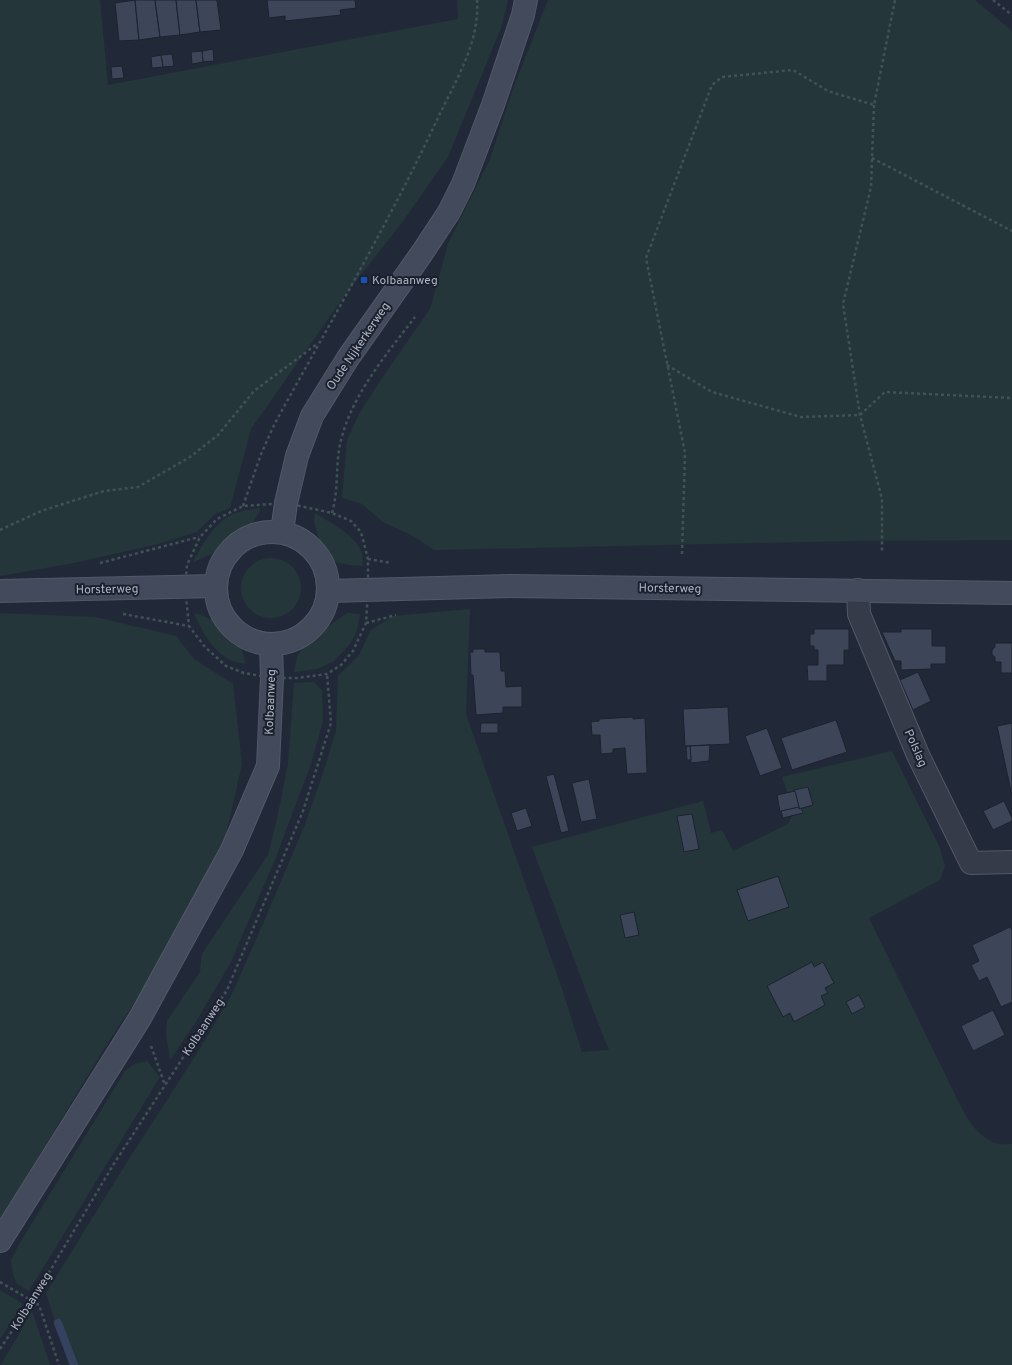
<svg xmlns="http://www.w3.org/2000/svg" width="1012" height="1365" font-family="Overpass,sans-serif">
<rect width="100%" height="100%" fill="#212938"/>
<!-- green -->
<g fill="#24363a">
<polygon points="0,0 100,0 108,85 458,19 457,0 508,0 501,28 448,157 401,224 345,295 251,429 230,508 215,514 197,532 158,544 74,563 0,576"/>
<polygon points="548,0 975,0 1012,31 1012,540 849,541 434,550 415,537 383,522 362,504 342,498 347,440 359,414 380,381 430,309 448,244 490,159 514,86"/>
<path d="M261 508C250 535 219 552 193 562 203 544 215 520 236 513 244 510 253 509 261 508Z"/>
<path d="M315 513C329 522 357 536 362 553 363 557 362 562 363 566 336 564 322 562 317 532 315 526 313 520 315 513Z"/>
<circle cx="271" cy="588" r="30"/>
<path d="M470 609 466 714 562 989 582 1052 609 1050 596 1018 532 847 703 801 711 833 722 830 733 851 788 824 792 816 793 808 782 777 892 751 939 846 945 866 940 880 869 918 960 1105C968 1120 979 1138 996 1143 1001 1145 1007 1144 1012 1144V1365H69L46 1293 127 1162 196 1055 231 996 265 919 304 827 323 773 336 731 338 676 359 655 371 630 393 616Z"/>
<polygon points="0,613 95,617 176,636 194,659 233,684 242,764 225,839 190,921 112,1036 0,1220"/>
<path d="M194 613C210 617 232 629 240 646 243 651 244 658 245 664 241 663 235 662 230 660 212 650 201 630 194 613Z"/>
<polygon points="347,613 360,614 357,631 350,644 334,661 317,669 294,672 297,656 309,640"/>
<polygon points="314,682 322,691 323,721 311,764 276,857 230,964 194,1025 170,1060 166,1033 167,1021 200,972 202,954 268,855 278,814 288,763 294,683"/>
<polygon points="147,1061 160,1077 29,1291 17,1284 13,1275 11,1260 18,1246 125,1071 134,1064"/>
<polygon points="0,1290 23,1304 0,1339"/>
<polygon points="32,1311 50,1365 1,1365"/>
</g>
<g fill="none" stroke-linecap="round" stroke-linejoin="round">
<!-- stream -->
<polyline stroke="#35425f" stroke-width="8" points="58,1323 74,1365"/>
</g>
<!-- building -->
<g fill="#3d4658" stroke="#1c222f">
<polygon points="135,0 139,40 119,41 115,3"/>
<polygon points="135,0 155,0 160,37 139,40"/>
<polygon points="155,0 176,0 180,35 160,37"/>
<polygon points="176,0 196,0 200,32 180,35"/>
<polygon points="196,0 217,0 221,30 200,32"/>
<polygon points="267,0 355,0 356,8 340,10 341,15 285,21 285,16 269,18"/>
<polygon points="213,49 214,61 203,62 202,51"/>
<polygon points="202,51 203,62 192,64 191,52"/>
<polygon points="172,54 174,66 163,67 161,55"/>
<polygon points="161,55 163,67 152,68 151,57"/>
<polygon points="122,66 124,78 112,79 111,67"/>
<polygon points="814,629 849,629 849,650 844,650 844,665 827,665 827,681 808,681 807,665 818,665 818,650 814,650 814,646 810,646 810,634 814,634"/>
<polygon points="901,629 932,629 932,646 946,646 946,664 931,664 931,669 901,670 901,661 895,661 882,632 901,632"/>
<polygon points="995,643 1012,643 1012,673 1001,673 1001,662 995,662 995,657 992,655 992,650 995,647"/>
<polygon points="473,649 485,649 485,652 500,652 501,671 505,671 506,687 522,686 522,707 503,707 503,713 476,715 473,675 471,675 470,652 473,652"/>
<polygon points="918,672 931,701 913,710 900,680"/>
<polygon points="728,707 730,744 685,746 683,709"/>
<polygon points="633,717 633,719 645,718 647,773 627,774 625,748 613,749 613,753 601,754 600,735 592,735 591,722 599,721 599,719"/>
<polygon points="836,720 847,752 792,770 781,738"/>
<polygon points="481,723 498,723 498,733 480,733"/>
<polygon points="1012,723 1012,796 997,726"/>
<polygon points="767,728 782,768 760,776 745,736"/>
<polygon points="710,745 709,761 691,763 690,746"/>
<polygon points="690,746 691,760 687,760 686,747"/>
<polygon points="554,774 569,831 561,833 546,776"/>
<polygon points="589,779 597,819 581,822 572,783"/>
<polygon points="808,787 813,805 799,809 794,790"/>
<polygon points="795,791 799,807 780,812 777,795"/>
<polygon points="1004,801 1012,818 1012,821 993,830 983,811"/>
<polygon points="799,807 799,809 801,808 803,813 783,818 781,811"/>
<polygon points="526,808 532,826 517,831 511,813"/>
<polygon points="692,814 699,849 684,852 677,816"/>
<polygon points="778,876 789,907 748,921 737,890"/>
<polygon points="634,912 639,935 625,938 620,915"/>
<polygon points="1010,927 1012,930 1012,1002 1001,1007 987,977 979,981 971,965 979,961 972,945"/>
<polygon points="812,962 814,967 823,962 834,983 825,988 828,993 821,996 825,1005 794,1022 790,1013 783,1017 767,986"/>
<polygon points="859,995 865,1007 852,1014 846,1002"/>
<polygon points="993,1010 1005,1035 973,1051 961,1026"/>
</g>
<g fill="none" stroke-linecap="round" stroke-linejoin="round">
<defs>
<polyline id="street" points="858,590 859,614 918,755 971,863 1012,862"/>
<g id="secondary">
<circle cx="272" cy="588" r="56"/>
<polyline points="282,532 286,503 297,456 312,416 348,358 422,253 449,212 463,184 493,105 523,15 526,0"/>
<polyline points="0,591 215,586"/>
<polyline points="329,591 511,586 1012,593"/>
<polyline points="0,1241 140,1018 232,850 268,766 272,678 271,645"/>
</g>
</defs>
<!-- street casing -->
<use href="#street" stroke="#525866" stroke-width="24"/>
<!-- secondary casing -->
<use href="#secondary" stroke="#525866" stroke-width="24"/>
<!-- path -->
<g stroke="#415257" stroke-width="2.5" stroke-dasharray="3 3" stroke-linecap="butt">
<polyline points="993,0 1012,15"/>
<polyline points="874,105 871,187 843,304 860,415 882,499 882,552"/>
<polyline points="872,158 1012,231"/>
<polyline points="667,365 712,392 801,417 860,415 885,392 1012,398"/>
<polygon points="286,503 332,513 351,521 361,532 368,559 368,591 366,623 353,651 341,665 327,674 297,678 272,678 244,673 226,666 205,647 189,626 185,587 187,565 200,537 217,519 243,506"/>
<path d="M243 506 261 454 275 423C330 323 388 224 436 122 454 83 480 44 477 0"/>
<path d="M332 513C339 489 335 464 341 440 353 393 386 355 415 317"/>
<polyline points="0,530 41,511 104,491 138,487 190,457 218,435 254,391 317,344"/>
<polyline points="682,554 685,453 646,258 712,85 722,77 793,70 828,91 874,105 895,0"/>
<polyline points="368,559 391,563"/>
<polyline points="100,563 199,537"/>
<polyline points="123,614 189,626"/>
<polyline points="366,623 396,615"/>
<polyline points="151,1046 165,1085"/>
<polyline points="0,1282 39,1305 59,1365"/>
<polyline points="0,1349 32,1301 115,1162 227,990 303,811 331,723 327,674"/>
</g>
<!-- street -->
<use href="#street" stroke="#353b49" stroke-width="22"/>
<!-- secondary -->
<use href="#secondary" stroke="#434a5c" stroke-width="22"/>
</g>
<!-- markers -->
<rect fill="#1a4fb4" stroke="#1a202d" stroke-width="1.5" x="360" y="276" width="8" height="8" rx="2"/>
<g text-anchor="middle" stroke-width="4" stroke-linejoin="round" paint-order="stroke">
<!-- poi labels -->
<g font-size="12" fill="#afb5c5" stroke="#1a202d" text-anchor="start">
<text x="372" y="284">Kolbaanweg</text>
</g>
<!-- street labels -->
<g font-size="12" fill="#afb5c5" stroke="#1a202d">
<text transform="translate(358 346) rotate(-56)" y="4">Oude Nijkerkerweg</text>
<text transform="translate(670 588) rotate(1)" y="4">Horsterweg</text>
<text transform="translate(107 589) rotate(-1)" y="4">Horsterweg</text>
<text transform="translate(270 702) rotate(-88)" y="4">Kolbaanweg</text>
<text transform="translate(916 748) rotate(66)" y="4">Polslag</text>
<text transform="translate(203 1027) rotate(-57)" y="4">Kolbaanweg</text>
<text transform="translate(31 1301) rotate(-58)" y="4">Kolbaanweg</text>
</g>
</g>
</svg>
